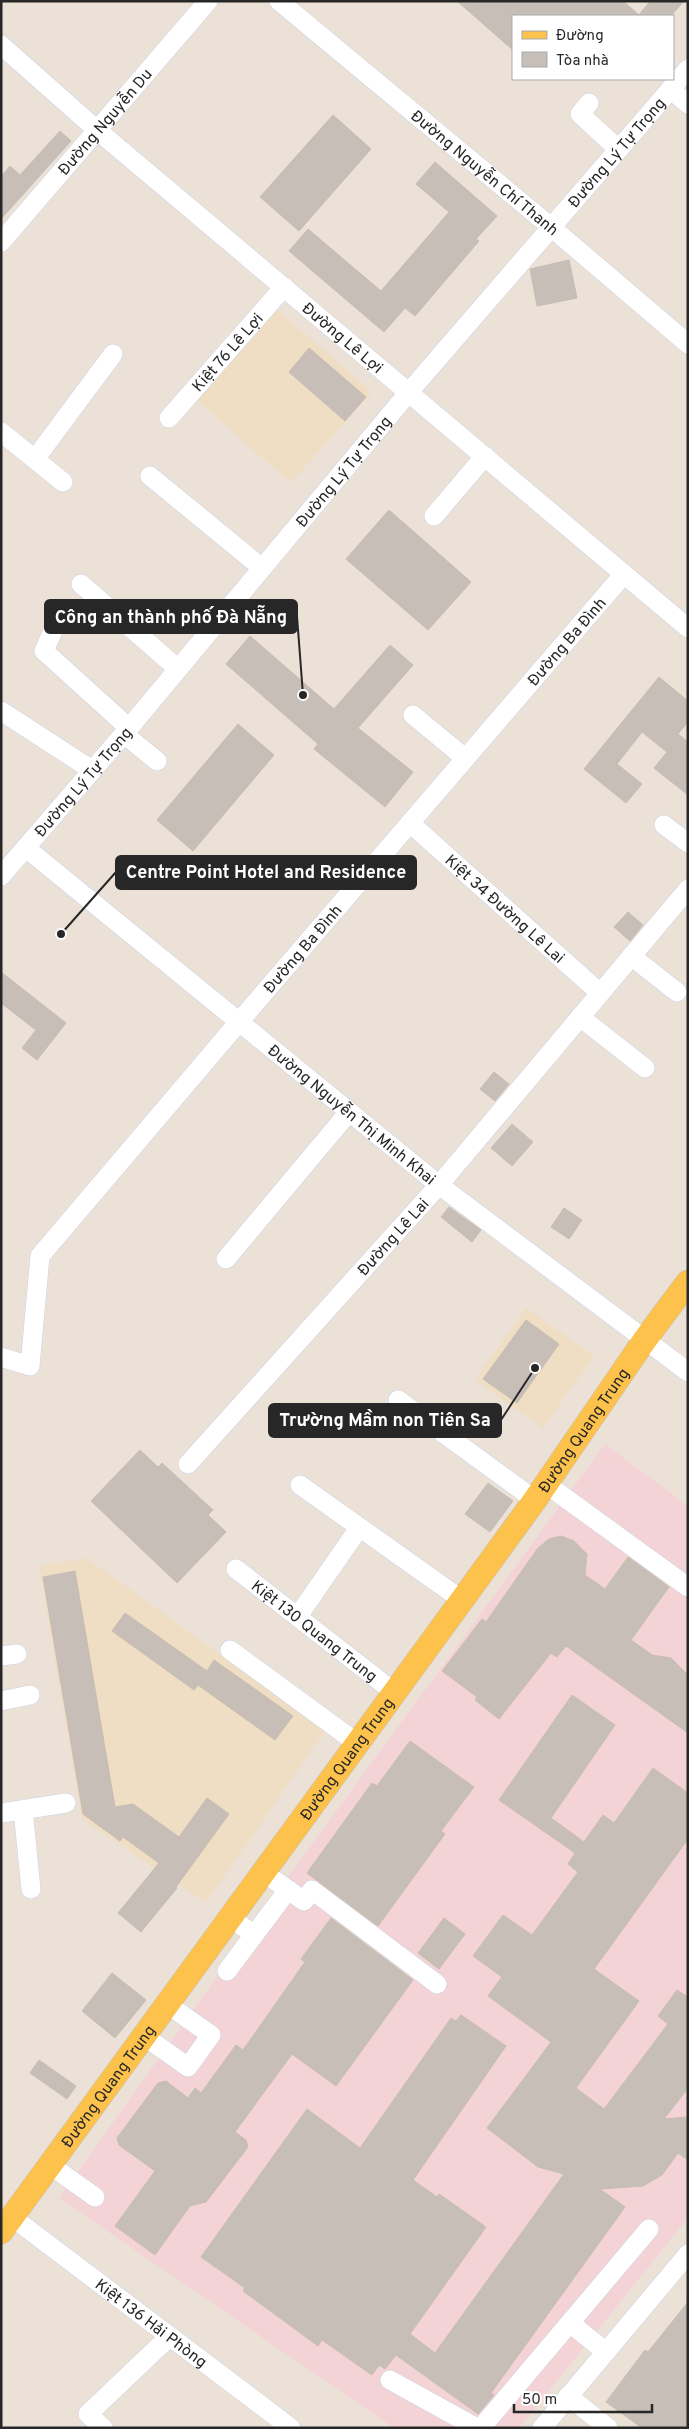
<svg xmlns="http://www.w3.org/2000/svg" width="689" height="2429" font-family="Overpass,sans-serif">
<rect width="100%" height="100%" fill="#ece1d7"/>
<!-- education -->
<g fill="#efddc4">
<polygon points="274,307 372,392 291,483 194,398"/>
<polygon points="526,1308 594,1356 543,1428 475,1380"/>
<polygon points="87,1558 325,1731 206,1903 82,1819 39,1566"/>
</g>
<!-- medical -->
<polygon fill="#f4d3d7" points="605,1444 688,1506 688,2218 519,2428 394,2428 59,2198 288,1877"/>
<!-- building -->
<g fill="#c6beb7" stroke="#c7bdb1">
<polygon points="457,1 623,1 639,15 650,1 684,1 671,16 513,16 513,50"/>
<polygon points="333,115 371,149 299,231 260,197"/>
<polygon points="60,131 71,141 1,219 1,177 10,166 20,175"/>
<polygon points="435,162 497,216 476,239 479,241 415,316 405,308 384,332 289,251 308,229 381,291 449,212 416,184"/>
<polygon points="569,260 577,298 537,306 530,269"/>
<polygon points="309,348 366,397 345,421 289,372"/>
<polygon points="389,510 471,582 428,630 346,559"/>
<polygon points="250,636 334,709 390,645 413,665 358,728 413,772 385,807 314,749 318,744 226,664"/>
<polygon points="659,677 688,701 688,722 678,734 688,742 688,795 654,768 667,752 642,732 617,764 642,784 626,803 584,769"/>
<polygon points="238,724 274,755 193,851 157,820"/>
<polygon points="628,912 643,925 630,941 614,927"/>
<polygon points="1,972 66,1023 37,1060 22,1048 36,1030 1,1003"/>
<polygon points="494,1072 509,1084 495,1101 480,1089"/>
<polygon points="512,1124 533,1142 512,1166 491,1148"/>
<polygon points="449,1207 481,1230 472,1242 441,1217"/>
<polygon points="564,1208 582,1220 569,1239 551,1227"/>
<polygon points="526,1320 559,1344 517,1403 483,1379"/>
<polygon points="140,1450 158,1467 162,1463 213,1510 208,1515 226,1532 177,1583 91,1501"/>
<polygon points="488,1483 513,1501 490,1532 465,1514"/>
<polygon points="561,1536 574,1541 587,1554 585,1575 605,1589 628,1557 669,1587 631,1640 652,1655 671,1658 687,1674 688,1733 566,1646 557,1657 551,1653 499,1719 475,1700 477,1697 442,1671 482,1619 486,1622 538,1548 549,1539"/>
<polygon points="75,1571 115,1807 133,1804 179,1837 207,1798 229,1814 176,1887 177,1888 141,1932 118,1913 159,1863 123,1837 120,1841 83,1814 43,1577"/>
<polygon points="125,1613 207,1671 214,1660 293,1716 275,1740 198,1685 194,1690 112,1631"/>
<polygon points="572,1695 615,1725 551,1818 584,1842 603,1815 614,1823 653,1768 688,1793 688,1839 594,1969 639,2001 576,2088 604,2109 668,2024 658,2016 677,1990 688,1997 688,2088 664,2119 688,2117 688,2160 678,2153 662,2175 643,2186 600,2189 625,2207 491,2393 494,2395 478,2414 396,2355 385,2369 379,2365 372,2375 322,2340 318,2346 243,2291 245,2288 201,2257 307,2109 360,2148 451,2018 456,2021 461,2015 506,2046 413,2180 437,2197 439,2194 486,2227 410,2334 435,2353 564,2174 538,2167 487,2128 551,2042 488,1996 502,1977 473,1956 503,1915 532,1935 578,1872 568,1864 575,1853 499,1800"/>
<polygon points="410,1741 474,1787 441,1831 445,1834 378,1926 307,1873 372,1783 377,1786"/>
<polygon points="331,1918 413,1980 336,2086 292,2054 235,2132 246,2140 248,2147 206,2202 190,2206 155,2255 115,2226 155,2171 119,2145 117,2138 158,2083 166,2081 188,2098 195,2088 201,2093 236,2045 243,2050 305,1962 301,1959"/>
<polygon points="444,1918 465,1934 439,1969 418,1953"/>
<polygon points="112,1973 146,2000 115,2038 82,2011"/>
<polygon points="39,2060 76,2086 67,2099 30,2073"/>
<polygon points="688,2302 688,2428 642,2428 606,2402 645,2350 648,2352"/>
</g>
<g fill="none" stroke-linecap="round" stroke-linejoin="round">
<defs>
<g id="minor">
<path id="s1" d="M279 1 551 227 688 344"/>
<path id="s2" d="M1 45 97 130 688 628"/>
<polyline points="670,89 688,104"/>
<polyline points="589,103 580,114 618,149"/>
<path id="s3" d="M1 242 208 1"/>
<path id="s4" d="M169 418 284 287"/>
<polyline points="1,432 63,482"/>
<polyline points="35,459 113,354"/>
<polyline points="150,476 262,568"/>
<polyline points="434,516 485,456"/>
<polyline points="81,584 178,669"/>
<polyline points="55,626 44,651 129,728"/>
<polyline points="1,711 92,770"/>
<polyline points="413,715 465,758"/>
<polyline points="124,734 157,761"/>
<path id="s5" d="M410 823 600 993"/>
<polyline points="664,825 688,843"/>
<path id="s6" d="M26 848 439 1185 688 1372"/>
<path id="s7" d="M1 876 129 728 409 392 688 69"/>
<polyline points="631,956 677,992"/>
<polyline points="580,1017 645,1068"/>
<polyline points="226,1259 349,1112"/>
<path id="s8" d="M1 1357 30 1366 40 1256 238 1023 624 574"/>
<polyline points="398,1400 535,1500"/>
<path id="s9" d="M188 1464 439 1185 688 889"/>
<polyline points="546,1484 688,1587"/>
<polyline points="300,1485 462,1600"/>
<path id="s10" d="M236 1569 394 1692"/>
<polyline points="298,1616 359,1528"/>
<polyline points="230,1650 357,1743"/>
<polyline points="1,1656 17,1654"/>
<polyline points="1,1701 30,1695"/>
<polyline points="23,1810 31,1889"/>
<polyline points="1,1813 66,1803"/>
<polyline points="263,1872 304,1901 312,1890 437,1984"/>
<polyline points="230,1917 254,1935 288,1890"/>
<polyline points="227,1971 254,1935"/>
<polyline points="144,2036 188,2067 211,2035 167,2004"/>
<polyline points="50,2165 95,2197"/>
<path id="s11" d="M12 2217 291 2428"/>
<polyline points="570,2323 606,2352"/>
<polyline points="390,2380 477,2428"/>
<polyline points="568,2396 608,2428"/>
<polyline points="103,2428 88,2414 170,2336"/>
<polyline points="481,2428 649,2229"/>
<polyline points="542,2428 688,2254"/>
</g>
<g id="major">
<path id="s12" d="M1 2232 535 1500 644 1341 688 1282"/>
</g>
</defs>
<!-- minor casing -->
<use href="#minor" stroke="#ccd3e2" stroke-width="20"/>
<!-- major casing -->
<use href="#major" stroke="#c3c3c3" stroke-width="25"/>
<!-- minor -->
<use href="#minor" stroke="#fff" stroke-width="19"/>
<!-- major -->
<use href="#major" stroke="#fcc24c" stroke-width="24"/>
</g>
<g text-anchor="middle" stroke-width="4" stroke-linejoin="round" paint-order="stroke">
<!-- street labels -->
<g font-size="16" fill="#272727" stroke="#fff">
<text dy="6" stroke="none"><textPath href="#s3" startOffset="159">Đường Nguyễn Du</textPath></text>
<text dy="6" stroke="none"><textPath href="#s7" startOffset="950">Đường Lý Tự Trọng</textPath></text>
<text dy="6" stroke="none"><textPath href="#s1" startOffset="268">Đường Nguyễn Chí Thanh</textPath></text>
<text dy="6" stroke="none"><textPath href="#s2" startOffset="450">Đường Lê Lợi</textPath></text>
<text dy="6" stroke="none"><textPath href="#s4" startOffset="88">Kiệt 76 Lê Lợi</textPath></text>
<text dy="6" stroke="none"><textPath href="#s7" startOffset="530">Đường Lý Tự Trọng</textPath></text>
<text dy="6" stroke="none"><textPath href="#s8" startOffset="950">Đường Ba Đình</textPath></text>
<text dy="6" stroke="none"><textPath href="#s7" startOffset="125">Đường Lý Tự Trọng</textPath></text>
<text dy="6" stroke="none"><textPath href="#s5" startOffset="128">Kiệt 34 Đường Lê Lai</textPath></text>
<text dy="6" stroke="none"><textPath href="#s8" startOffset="545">Đường Ba Đình</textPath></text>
<text dy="6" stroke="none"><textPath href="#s6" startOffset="421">Đường Nguyễn Thị Minh Khai</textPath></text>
<text dy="6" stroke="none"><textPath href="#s9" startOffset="306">Đường Lê Lai</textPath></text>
<text dy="6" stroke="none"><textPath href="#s12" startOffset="991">Đường Quang Trung</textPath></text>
<text dy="6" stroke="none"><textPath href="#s10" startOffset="100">Kiệt 130 Quang Trung</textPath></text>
<text dy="6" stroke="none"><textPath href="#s12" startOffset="586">Đường Quang Trung</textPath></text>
<text dy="6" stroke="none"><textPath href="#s12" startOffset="181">Đường Quang Trung</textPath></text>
<text dy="6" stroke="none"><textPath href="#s11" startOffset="175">Kiệt 136 Hải Phòng</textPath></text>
</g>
</g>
<!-- callouts -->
<path fill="none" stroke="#272727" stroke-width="2" d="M303 695L297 616M61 934L116 872M535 1368L501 1420"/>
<g fill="#272727" stroke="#fff" stroke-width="2">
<circle cx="303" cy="695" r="5"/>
<circle cx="61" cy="934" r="5"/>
<circle cx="535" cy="1368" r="5"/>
</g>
<g fill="#272727" stroke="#272727" stroke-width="2">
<rect x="45" y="600" width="252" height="33" rx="5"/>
<rect x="116" y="856" width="300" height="33" rx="5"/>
<rect x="269" y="1404" width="232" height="33" rx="5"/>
</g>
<g font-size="18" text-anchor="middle" font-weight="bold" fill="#fff">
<text x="171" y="623">Công an thành phố Đà Nẵng</text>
<text x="266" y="878">Centre Point Hotel and Residence</text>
<text x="385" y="1426">Trường Mầm non Tiên Sa</text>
</g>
<!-- border -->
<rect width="689" height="2429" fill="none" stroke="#272727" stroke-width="5"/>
<!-- legend -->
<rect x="512" y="15" width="162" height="65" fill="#ffffff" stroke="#a9a9a9"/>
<rect x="522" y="31" width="25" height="8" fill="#fcc24c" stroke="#a9a9a9"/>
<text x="556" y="40" font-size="15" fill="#272727">Đường</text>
<rect x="522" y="52" width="25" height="15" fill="#c6beb7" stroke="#a9a9a9"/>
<text x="556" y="65" font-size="15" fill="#272727">Tòa nhà</text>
<!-- scale -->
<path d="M514 2404v8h138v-8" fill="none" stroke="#272727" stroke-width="2.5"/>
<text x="522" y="2404" font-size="15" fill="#272727" stroke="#ffffff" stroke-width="4" paint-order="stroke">50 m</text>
</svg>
